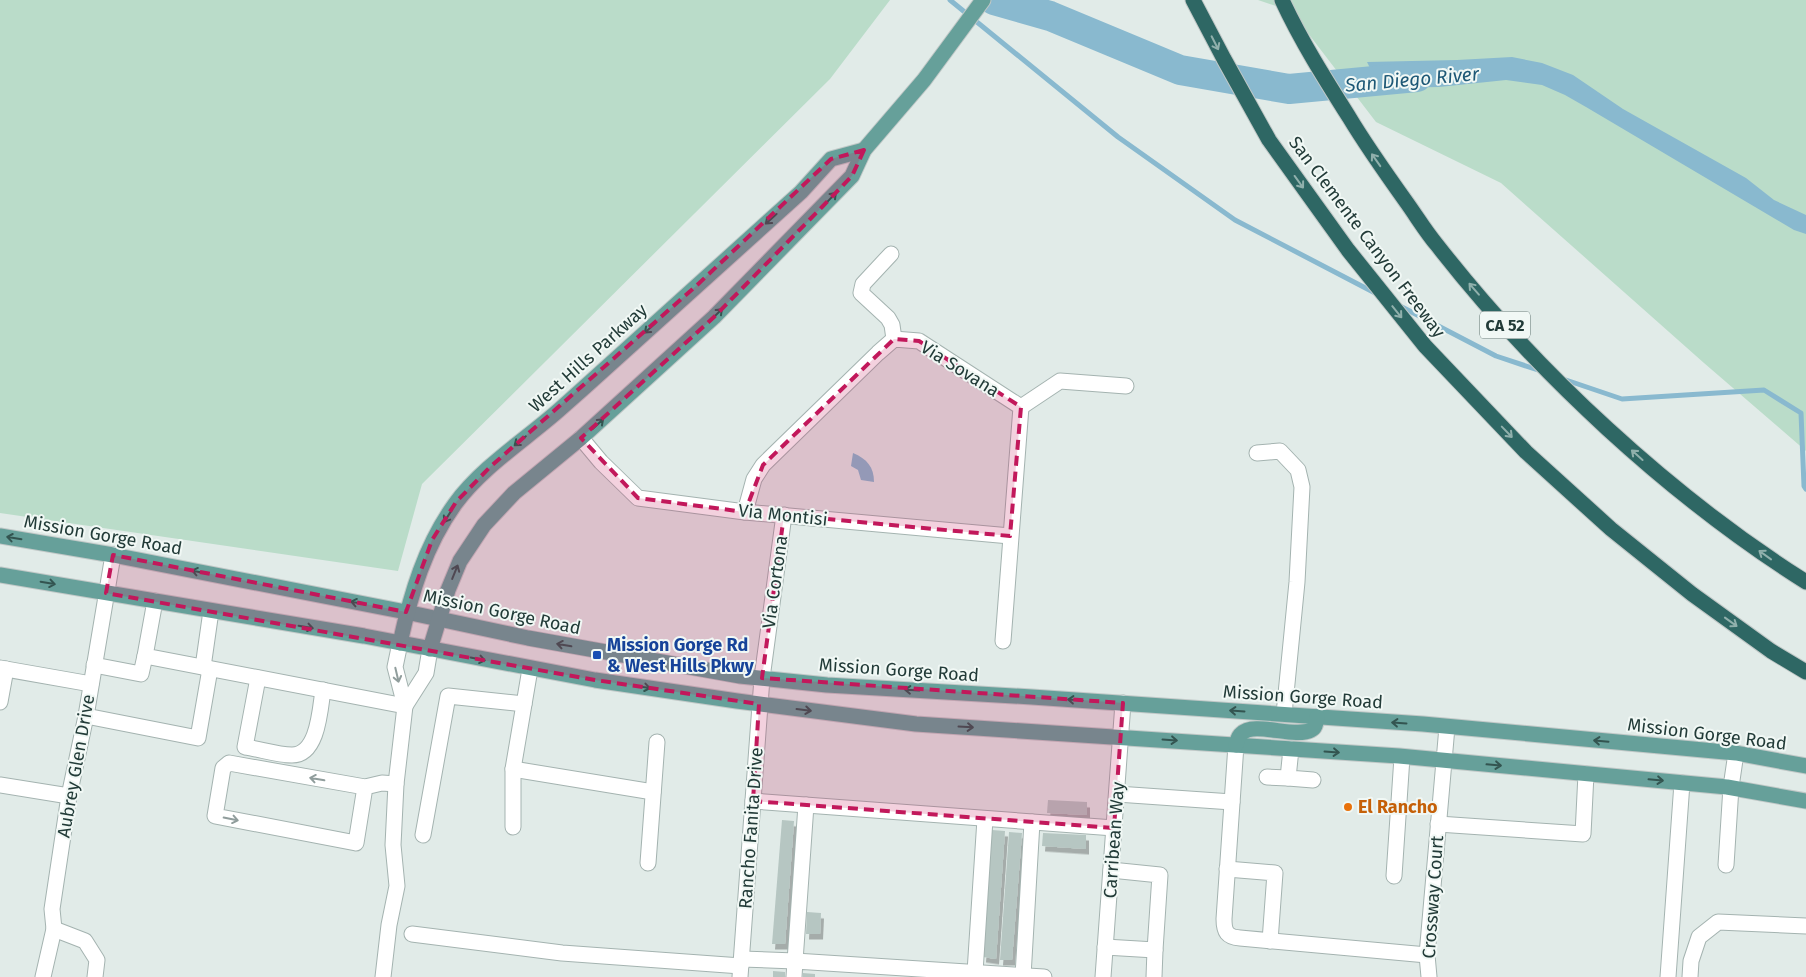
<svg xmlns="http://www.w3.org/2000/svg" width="1806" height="977" font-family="'Fira Sans',sans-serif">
<defs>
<filter id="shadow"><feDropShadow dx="3" dy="5.5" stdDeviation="0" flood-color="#0004"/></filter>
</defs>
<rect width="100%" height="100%" fill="#e1ebe8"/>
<!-- green -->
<g fill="#badcc9">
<polygon points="0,0 890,0 830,79 422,484 398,571 0,513"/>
<polygon points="1258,0 1806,0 1806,451 1704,363 1501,183 1376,122 1291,11"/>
</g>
<!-- water -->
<g fill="#89b9cf">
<polygon points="1512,57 1542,63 1573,75 1623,109 1746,178 1774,200 1806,215 1806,234 1794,230 1586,107 1565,95 1542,85 1506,80 1439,87 1380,88 1367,62 1457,60"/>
<path d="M853 453C867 459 874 467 874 482L861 480 858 470 851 466Z"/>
</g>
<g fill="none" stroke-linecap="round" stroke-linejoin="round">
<!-- stream -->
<g stroke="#89b9cf" stroke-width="5">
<polyline points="950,0 1118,137 1235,220 1377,294"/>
<polyline points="1400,306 1496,356 1541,371"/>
<polyline points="1563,379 1622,399 1764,390 1801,413 1804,486 1806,489"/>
</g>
<!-- river -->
<polyline stroke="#89b9cf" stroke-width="30" points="994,0 1050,16 1180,70 1289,89 1417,77"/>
</g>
<!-- building -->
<g fill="#b6c6c2" filter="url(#shadow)">
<polygon points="1048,800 1087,802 1087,815 1047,813"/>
<polygon points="782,820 794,821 785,944 772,944"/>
<polygon points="992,830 1005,831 996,959 983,957"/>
<polygon points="1009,832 1022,833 1012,960 1000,960"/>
<polygon points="1043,833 1086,835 1086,849 1042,846"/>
<polygon points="807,912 821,913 820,934 806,934"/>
<polygon points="773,971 785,972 785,977 773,977"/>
<polygon points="803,973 815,974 815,977 803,977"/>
</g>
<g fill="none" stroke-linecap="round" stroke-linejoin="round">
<defs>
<g id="minor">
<polyline points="891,254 863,284 861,293 888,318 892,325 894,339"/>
<polyline points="1021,407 1060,381 1126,386"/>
<polyline points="581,438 601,462 638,498 745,512 1010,536"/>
<polyline points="1257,453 1280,451 1298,470 1302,487 1297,582 1284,714"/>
<polyline points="745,512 754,479 763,465 878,353 894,339 919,341 1021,407 1003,641"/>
<polyline points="155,601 145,656 405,706"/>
<polyline points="94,665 141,674 145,656"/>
<polyline points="203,667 211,611"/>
<polyline points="0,668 91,684"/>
<path d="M258 678 245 747C260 749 277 755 292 755 318 755 320 710 323 690"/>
<polyline points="0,702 6,669"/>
<polyline points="405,706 426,673 430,649"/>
<polyline points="86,716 198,738 210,669"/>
<path d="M1236 745 1224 919C1224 932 1227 937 1240 938L1427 955"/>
<polyline points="1291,749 1288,778 1313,780"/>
<polyline points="513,769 653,792"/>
<polyline points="1267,777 1288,778"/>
<polyline points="0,785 69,796"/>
<polyline points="365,787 356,843 215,816 223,768 229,763 365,787 382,783 396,784"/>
<polyline points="1117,794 1232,802"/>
<polyline points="753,801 1114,828"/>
<polyline points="1438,824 1583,834 1586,774"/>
<polyline points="513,827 513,769 530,669"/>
<polyline points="423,835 448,696 524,704"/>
<polyline points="648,863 657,742"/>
<polyline points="1726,865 1731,787 1736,753"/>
<polyline points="1227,869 1275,873 1270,941"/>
<polyline points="1394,876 1402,757"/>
<polyline points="54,929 85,941 97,960 95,977"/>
<polyline points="412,934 562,953 741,966"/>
<polyline points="1105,947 1155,950 1160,875 1111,870"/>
<polyline points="742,959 795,961 806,805"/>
<polyline points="975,972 985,819"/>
<polyline points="1023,976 1032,822"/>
<polyline points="43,977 54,929 52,909 69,796 86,716 113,555"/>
<polyline points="383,977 389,925 397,886 393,845 396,784 405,706 395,667 400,643"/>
<polyline points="740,977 762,678 784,515"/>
<polyline points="794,977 795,961 1044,977"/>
<polyline points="1103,977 1123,703"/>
<polyline points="1154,977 1155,950"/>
<polyline points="1429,977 1427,955 1447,727"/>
<polyline points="1668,977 1682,783"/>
<polyline points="1690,977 1691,961 1699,937 1718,922 1806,926"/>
</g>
<g id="major">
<polyline points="0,536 113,555 406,612 528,638 740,676 827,685 1032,697 1423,724 1736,753 1806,766"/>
<polyline points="0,575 364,636 595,680 737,701 916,724 1399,756 1727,787 1806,801"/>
<path d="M400 643C411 593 425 546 455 504 482 467 525 440 559 410 640 338 720 265 801 192L831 159 864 150"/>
<polyline points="430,649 448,590 460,561 484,525 514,493 581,438 714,317 852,176 864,150 924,80 983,0"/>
<path d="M1236 745C1237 742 1238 736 1241 734 1254 720 1294 739 1311 730 1316 728 1316 722 1317 717"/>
</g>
<g id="highway">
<polyline points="1193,0 1224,59 1269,140 1348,250 1425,346 1526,452 1611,529 1692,594 1771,651 1806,672"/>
<path d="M1282 0C1301 41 1325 79 1349 117 1367 147 1387 175 1407 203 1417 217 1426 232 1437 245 1536 372 1670 496 1806 582"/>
</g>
</defs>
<!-- minor casing -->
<use href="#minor" stroke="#a4b3b0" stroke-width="17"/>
<!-- major casing -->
<use href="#major" stroke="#c1c8c7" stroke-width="17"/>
<!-- highway casing -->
<use href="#highway" stroke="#c1c8c7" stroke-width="17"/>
<!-- minor -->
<use href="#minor" stroke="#fff" stroke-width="15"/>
<!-- major -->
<use href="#major" stroke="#66a09a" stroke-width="15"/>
<!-- highway -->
<use href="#highway" stroke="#2e6764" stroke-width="15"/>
</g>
<!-- one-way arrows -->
<defs><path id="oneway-shaft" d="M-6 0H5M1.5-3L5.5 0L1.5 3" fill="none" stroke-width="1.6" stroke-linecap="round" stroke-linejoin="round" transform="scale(1.25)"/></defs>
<g stroke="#90b0ac">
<use href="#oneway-shaft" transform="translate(1215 43) rotate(63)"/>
<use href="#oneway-shaft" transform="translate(1376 160) rotate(-125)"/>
<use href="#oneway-shaft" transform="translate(1299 182) rotate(54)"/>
<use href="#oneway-shaft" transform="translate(1474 289) rotate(-131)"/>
<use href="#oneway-shaft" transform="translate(1397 312) rotate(51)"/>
<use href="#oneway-shaft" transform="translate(1507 432) rotate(46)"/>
<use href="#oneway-shaft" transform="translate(1637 455) rotate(-138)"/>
<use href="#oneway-shaft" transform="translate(1765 555) rotate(-144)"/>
<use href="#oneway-shaft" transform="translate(1731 622) rotate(36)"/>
</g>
<g stroke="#335450">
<use href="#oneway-shaft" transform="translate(831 198) rotate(-46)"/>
<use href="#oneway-shaft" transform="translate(771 219) rotate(138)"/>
<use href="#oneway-shaft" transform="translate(717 314) rotate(-45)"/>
<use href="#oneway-shaft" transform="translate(650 328) rotate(138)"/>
<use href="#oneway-shaft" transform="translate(598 424) rotate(-43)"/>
<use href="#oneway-shaft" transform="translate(520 441) rotate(141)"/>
<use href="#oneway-shaft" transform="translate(448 516) rotate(122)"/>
<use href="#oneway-shaft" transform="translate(14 538) rotate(-171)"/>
<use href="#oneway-shaft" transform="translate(199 572) rotate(-169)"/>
<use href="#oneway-shaft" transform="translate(455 572) rotate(-68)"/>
<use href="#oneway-shaft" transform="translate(48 583) rotate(10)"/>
<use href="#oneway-shaft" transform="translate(358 603) rotate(-169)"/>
<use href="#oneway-shaft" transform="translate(306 627) rotate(10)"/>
<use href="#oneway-shaft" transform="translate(564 645) rotate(-170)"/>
<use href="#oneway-shaft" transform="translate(478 659) rotate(11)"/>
<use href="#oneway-shaft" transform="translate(643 687) rotate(9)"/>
<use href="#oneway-shaft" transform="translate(912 690) rotate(-177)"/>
<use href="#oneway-shaft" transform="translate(1075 700) rotate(-176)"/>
<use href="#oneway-shaft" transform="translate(804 710) rotate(7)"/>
<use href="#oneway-shaft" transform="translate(1237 711) rotate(-176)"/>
<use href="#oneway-shaft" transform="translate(1399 723) rotate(-176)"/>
<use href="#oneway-shaft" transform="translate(966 727) rotate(3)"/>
<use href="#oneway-shaft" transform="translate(1170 740) rotate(4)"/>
<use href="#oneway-shaft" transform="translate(1601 741) rotate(-175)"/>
<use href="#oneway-shaft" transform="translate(1332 752) rotate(4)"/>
<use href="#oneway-shaft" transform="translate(1494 765) rotate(5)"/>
<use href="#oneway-shaft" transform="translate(1656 780) rotate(5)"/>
</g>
<g stroke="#909d9c">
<use href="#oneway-shaft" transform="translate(397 675) rotate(77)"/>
<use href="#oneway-shaft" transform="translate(317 779) rotate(-170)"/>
<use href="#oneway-shaft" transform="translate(231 819) rotate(11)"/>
</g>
<!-- marked area -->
<path fill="#c2185b" fill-opacity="0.2" stroke="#c2185b" stroke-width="4" stroke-dasharray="10 6" stroke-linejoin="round" d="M864 150 852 176 822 207 714 317 581 438 638 498 745 512 763 465 894 339 919 341 1021 407 1010 536 784 515 762 678 1123 703 1114 828 753 801 759 704 595 680 106 593 113 555 406 612 432 540 456 502 490 467 695 287 831 159Z"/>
<!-- markers -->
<rect fill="#1a4fb4" stroke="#f1f8f5" stroke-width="2" x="592" y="650" width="10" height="10" rx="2.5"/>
<circle fill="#e8710a" stroke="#f1f8f5" stroke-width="2" cx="1348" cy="807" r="5"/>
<g text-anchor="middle" stroke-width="4" stroke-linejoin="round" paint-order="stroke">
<!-- shield labels -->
<rect fill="#f1f8f5" stroke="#607471" stroke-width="1" x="1480" y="311.5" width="50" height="27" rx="4"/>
<g font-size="16" font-weight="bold" fill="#223b38">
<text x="1505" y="331">CA 52</text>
</g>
<!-- street labels -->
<g font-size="18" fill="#223b38" stroke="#f1f8f5">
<text transform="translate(1367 237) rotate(53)" y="6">San Clemente Canyon Freeway</text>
<text transform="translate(588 358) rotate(-42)" y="6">West Hills Parkway</text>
<text transform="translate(960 369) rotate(32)" y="6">Via Sovana</text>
<text transform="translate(783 515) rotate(6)" y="6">Via Montisi</text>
<text transform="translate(103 535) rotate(10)" y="6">Mission Gorge Road</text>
<text transform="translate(775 582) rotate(-82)" y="6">Via Cortona</text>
<text transform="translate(502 612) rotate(12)" y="6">Mission Gorge Road</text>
<text transform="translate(899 670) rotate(4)" y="6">Mission Gorge Road</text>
<text transform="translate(1303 697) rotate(4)" y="6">Mission Gorge Road</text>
<text transform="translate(1707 734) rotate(7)" y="6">Mission Gorge Road</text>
<text transform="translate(76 766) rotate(-80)" y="6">Aubrey Glen Drive</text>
<text transform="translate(751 828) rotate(-86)" y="6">Rancho Fanita Drive</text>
<text transform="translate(1114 840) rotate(-86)" y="6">Carribean Way</text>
<text transform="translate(1433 897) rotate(-86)" y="6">Crossway Court</text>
</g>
<!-- transit labels -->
<g font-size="18" font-weight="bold" fill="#164399" stroke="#f1f8f5" text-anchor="start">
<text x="607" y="651">Mission Gorge Rd<tspan x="607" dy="21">&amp; West Hills Pkwy</tspan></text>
</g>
<!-- food labels -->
<g font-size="18" font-weight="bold" fill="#c56008" stroke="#f1f8f5" text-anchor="start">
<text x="1358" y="813">El Rancho</text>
</g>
<!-- water labels -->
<g font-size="19" font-style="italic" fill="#1d5876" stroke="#f1f8f5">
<text transform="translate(1412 79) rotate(-5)" y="7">San Diego River</text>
</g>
</g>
</svg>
